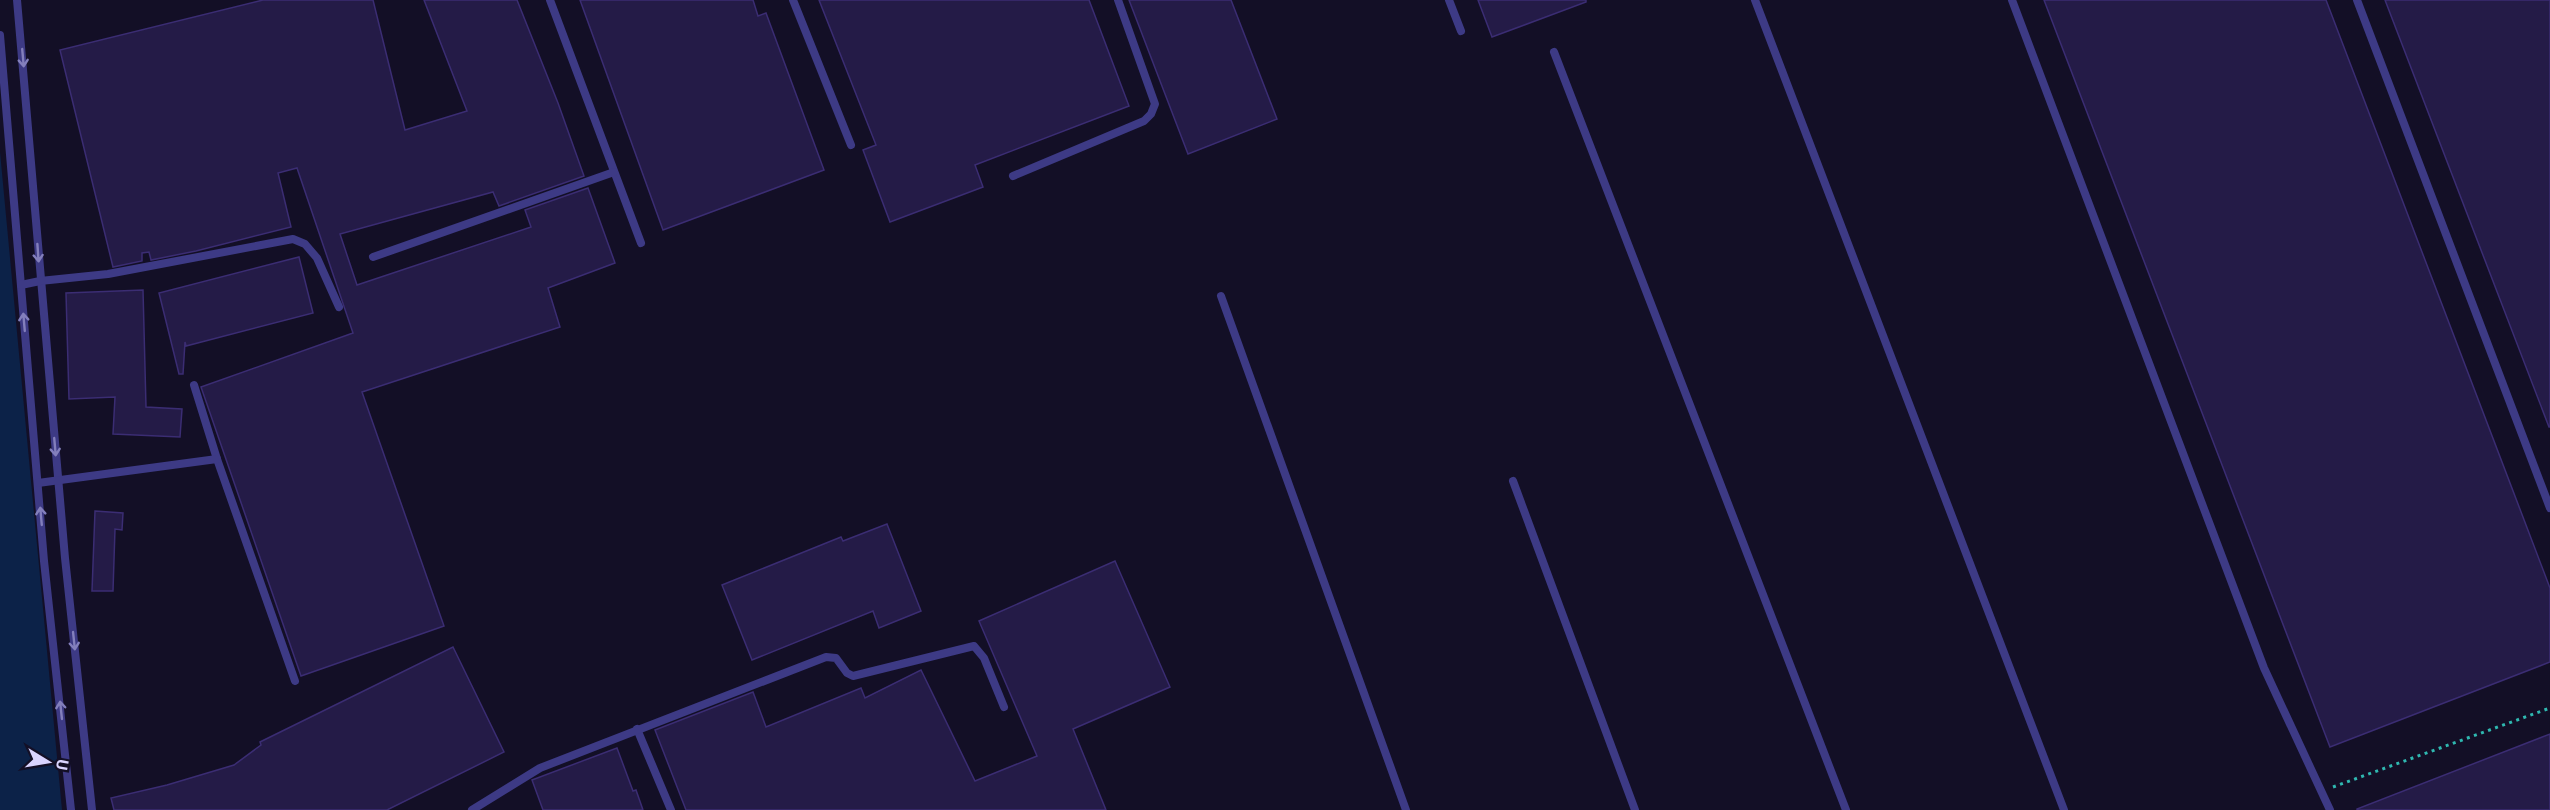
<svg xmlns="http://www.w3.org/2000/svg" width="2550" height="810" font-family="Roboto,sans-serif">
<rect width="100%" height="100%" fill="#130f26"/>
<!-- water -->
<polygon fill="#0c2248" points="0,152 62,810 0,810"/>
<!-- building -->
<g fill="#241b47" stroke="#3b2d73" stroke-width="1.5">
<polygon points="263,0 373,0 405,130 467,111 424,0 517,0 558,103 584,176 499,206 493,192 340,234 357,285 531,227 525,210 588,188 615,263 548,288 560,327 362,392 444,626 301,676 201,387 353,333 297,168 278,173 291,227 196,251 151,260 149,252 142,253 142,261 113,267 60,50"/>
<polygon points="580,0 753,0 758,16 766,13 824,170 663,230"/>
<polygon points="819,0 1089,0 1129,106 975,165 983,187 890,222 863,150 876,145"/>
<polygon points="1129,0 1231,0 1277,119 1188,154"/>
<polygon points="1478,0 1586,0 1586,2 1492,37"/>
<polygon points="2044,0 2326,0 2550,588 2550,662 2330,747"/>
<polygon points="2385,0 2550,0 2550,427 2549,427"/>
<polygon points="299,257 313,313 186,346 185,342 183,374 179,374 159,293"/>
<polygon points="143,290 146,407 182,409 180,437 113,434 115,397 69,399 66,293"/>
<polygon points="95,511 123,513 122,530 115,529 113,591 92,591"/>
<polygon points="887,524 921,611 879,628 873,611 752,660 722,585 841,537 843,541"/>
<polygon points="1115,561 1170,687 1073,729 1106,810 686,810 655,730 753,692 766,727 861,688 865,698 921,670 975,781 1037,756 979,621"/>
<polygon points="453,647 504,752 387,810 114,810 111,798 167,785 234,765 261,745 260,742"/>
<polygon points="2550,734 2550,810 2357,810 2357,809"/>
<polygon points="617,748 633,791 636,790 643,810 543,810 532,780"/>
</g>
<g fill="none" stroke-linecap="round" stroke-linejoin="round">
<!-- path -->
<polyline stroke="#2fb8b0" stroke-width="3" stroke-dasharray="3 4.5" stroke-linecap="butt" points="2333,787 2550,708"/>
<!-- service -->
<g stroke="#3d3a85" stroke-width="8">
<polyline points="17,0 65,558 92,810"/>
<polyline points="550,0 641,243"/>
<polyline points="793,0 851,145"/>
<polyline points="1449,0 1461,31"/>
<polyline points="1755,0 2064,810"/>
<polyline points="2012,0 2264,668 2330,810"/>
<polyline points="2357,0 2550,508"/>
<polyline points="0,35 44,561 71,810"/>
<polyline points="1554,52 1846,810"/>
<polyline points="1013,176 1144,121 1151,114 1155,104 1118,0"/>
<polyline points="373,257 614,172"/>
<polyline points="21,285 40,281 108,274 293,239 305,244 317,258 339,307"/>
<polyline points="1221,296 1406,810"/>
<polyline points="194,385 217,459 295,681"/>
<polyline points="1513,481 1635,810"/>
<polyline points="38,483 217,459"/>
<polyline points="637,729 671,810"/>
<polyline points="472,810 540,768 826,657 836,658 847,673 853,676 974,646 984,658 1004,707"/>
</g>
</g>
<!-- one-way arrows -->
<defs><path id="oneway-shaft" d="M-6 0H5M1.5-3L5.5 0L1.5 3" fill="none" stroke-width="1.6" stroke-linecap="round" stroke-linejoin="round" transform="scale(1.5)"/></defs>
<g stroke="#837fbc">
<use href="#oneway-shaft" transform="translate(23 58) rotate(85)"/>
<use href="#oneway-shaft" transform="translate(38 253) rotate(86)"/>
<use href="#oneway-shaft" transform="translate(24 322) rotate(-95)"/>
<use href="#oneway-shaft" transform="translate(55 447) rotate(85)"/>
<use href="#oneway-shaft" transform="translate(41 516) rotate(-95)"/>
<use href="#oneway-shaft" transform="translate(74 641) rotate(84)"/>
<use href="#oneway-shaft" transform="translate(61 710) rotate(-96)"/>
</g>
<!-- north arrow -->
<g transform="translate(48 762) rotate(101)" stroke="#130f26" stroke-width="4.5" paint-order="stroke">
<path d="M0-4.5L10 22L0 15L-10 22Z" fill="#d9d4ff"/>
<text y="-9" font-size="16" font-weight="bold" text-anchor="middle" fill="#d9d4ff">U</text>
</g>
</svg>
